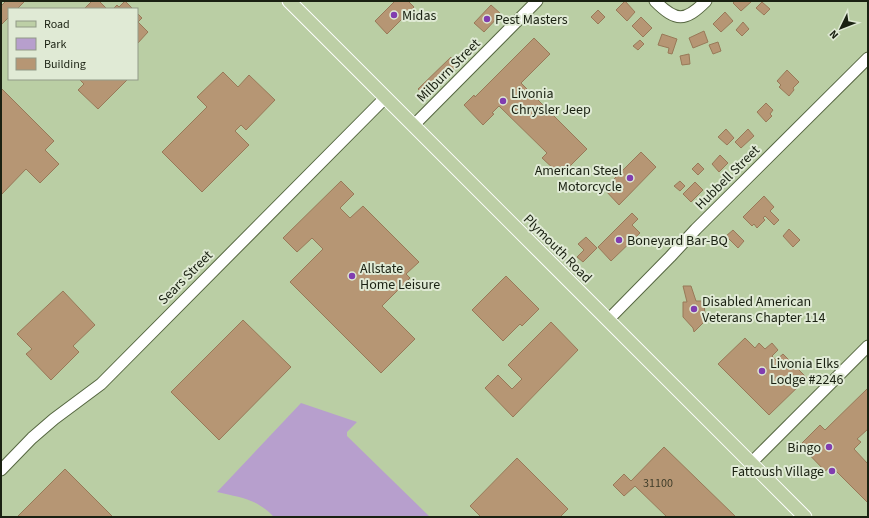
<svg xmlns="http://www.w3.org/2000/svg" width="869" height="518" font-family="'Source Sans 3',sans-serif">
<rect width="100%" height="100%" fill="#bacea4"/>
<!-- green -->
<path fill="#b79fcd" d="M301 403 357 422 347 432V436L430 517H274C256 498 241 498 217 492Z"/>
<!-- building -->
<g fill="#b69674" stroke="#987958">
<polygon points="6,1 25,1 17,9 9,9 9,17 1,25 1,6"/>
<polygon points="92,1 99,1 107,9 84,9"/>
<polygon points="125,1 133,9 113,9 117,5 119,7"/>
<polygon points="395,1 408,1 414,7 387,34 375,21"/>
<polygon points="625,1 635,12 627,21 616,10"/>
<polygon points="735,1 752,1 741,11 733,3"/>
<polygon points="762,2 770,9 764,15 756,8"/>
<polygon points="491,5 501,14 484,32 474,23"/>
<polygon points="598,10 605,17 598,24 591,17"/>
<polygon points="725,12 733,21 721,32 713,24"/>
<polygon points="137,13 142,18 138,22 148,32 137,44"/>
<polygon points="641,17 652,28 643,37 632,26"/>
<polygon points="743,22 749,29 742,36 736,30"/>
<polygon points="704,31 708,42 693,48 689,38"/>
<polygon points="662,34 677,39 672,54 668,53 669,48 658,45"/>
<polygon points="534,38 550,54 521,83 587,149 565,171 560,166 556,171 542,158 547,153 499,106 492,113 494,114 483,125 464,105 474,95 475,97"/>
<polygon points="640,40 644,44 638,50 633,46"/>
<polygon points="718,42 721,51 713,54 709,45"/>
<polygon points="689,54 690,64 682,65 680,56"/>
<polygon points="451,57 458,65 426,96 418,89"/>
<polygon points="787,70 799,82 793,88 794,90 789,96 779,87 781,85 777,81"/>
<polygon points="223,72 238,87 249,75 275,100 246,130 241,125 235,131 249,145 202,192 162,152 207,107 197,97"/>
<polygon points="79,79 128,79 98,109 78,90 84,84"/>
<polygon points="1,88 54,141 45,150 59,164 40,183 26,169 1,195"/>
<polygon points="766,103 773,110 770,114 772,116 766,122 757,112"/>
<polygon points="726,129 734,138 727,145 718,137"/>
<polygon points="748,129 754,136 741,148 735,142"/>
<polygon points="641,152 656,167 619,205 604,189"/>
<polygon points="720,155 728,163 719,172 712,164"/>
<polygon points="698,163 704,169 698,175 692,169"/>
<polygon points="341,181 354,194 340,208 350,218 363,206 419,262 406,274 410,278 382,306 415,339 381,373 290,282 323,249 312,238 297,252 283,238"/>
<polygon points="680,181 685,186 680,191 674,186"/>
<polygon points="695,182 703,190 691,202 683,194"/>
<polygon points="764,196 774,207 770,211 779,220 774,225 765,216 763,218 765,220 757,228 754,224 752,226 743,217"/>
<polygon points="632,213 638,219 632,225 640,233 611,261 598,247"/>
<polygon points="789,229 800,240 793,247 783,236"/>
<polygon points="733,230 744,241 738,248 726,236"/>
<polygon points="586,237 597,248 583,262 577,257 584,250 578,244"/>
<polygon points="506,276 539,309 522,326 520,324 503,341 472,310"/>
<polygon points="683,286 691,286 696,301 704,301 705,316 709,316 707,319 694,332 693,328 683,317 683,302 687,302"/>
<polygon points="63,291 95,325 73,346 79,352 51,380 26,354 32,349 17,334"/>
<polygon points="243,320 291,367 219,440 171,392"/>
<polygon points="551,322 578,350 513,417 485,388 498,375 512,389 522,379 508,365"/>
<polygon points="745,338 755,348 759,343 765,349 772,343 778,350 772,356 776,360 783,354 807,378 769,415 718,364"/>
<polygon points="868,388 868,429 857,439 861,442 854,449 868,464 868,503 836,471 833,474 828,469 825,471 800,445 820,425 825,430"/>
<polygon points="664,447 736,517 667,517 635,486 624,496 613,485 624,474 631,481"/>
<polygon points="517,458 568,509 560,517 481,517 470,506"/>
<polygon points="65,469 113,517 17,517"/>
</g>
<g fill="none" stroke-linecap="round" stroke-linejoin="round">
<defs>
<g id="minor">
<path d="M655 1C676 22 685 22 706 1"/>
<polyline points="413,126 537,1"/>
<polyline points="608,320 670,257 696,229 868,58"/>
<polyline points="751,463 868,346"/>
<polyline points="1,470 32,438 54,419 101,384 385,98"/>
</g>
<polyline id="major" points="289,1 805,517"/>
</defs>
<!-- minor casing -->
<use href="#minor" stroke="#556640" stroke-width="13"/>
<!-- major casing -->
<use href="#major" stroke="#fff" stroke-width="15"/>
<!-- minor -->
<use href="#minor" stroke="#fff" stroke-width="11"/>
<!-- major -->
<use href="#major" stroke="#bdcfa6" stroke-width="13"/>
</g>
<!-- markers -->
<g fill="#813db0" stroke="#e0ead5" stroke-width="1.5">
<circle cx="394" cy="15" r="4"/>
<circle cx="487" cy="19" r="4"/>
<circle cx="503" cy="101" r="4"/>
<circle cx="630" cy="178" r="4"/>
<circle cx="619" cy="240" r="4"/>
<circle cx="352" cy="276" r="4"/>
<circle cx="694" cy="309" r="4"/>
<circle cx="762" cy="371" r="4"/>
<circle cx="829" cy="447" r="4"/>
<circle cx="832" cy="471" r="4"/>
</g>
<g text-anchor="middle" stroke-width="4" stroke-linejoin="round" paint-order="stroke">
<!-- number labels -->
<g font-size="12" fill="#413e2a">
<text x="658" y="487">31100</text>
</g>
<!-- poi labels -->
<g font-size="14" fill="#1a2112" stroke="#e0ead5" text-anchor="start">
<text x="402" y="20">Midas</text>
<text x="495" y="24">Pest Masters</text>
<text x="511" y="98">Livonia<tspan x="511" dy="16">Chrysler Jeep</tspan></text>
<text x="622" y="175" text-anchor="end">American Steel<tspan x="622" dy="16">Motorcycle</tspan></text>
<text x="627" y="245">Boneyard Bar-BQ</text>
<text x="360" y="273">Allstate<tspan x="360" dy="16">Home Leisure</tspan></text>
<text x="702" y="306">Disabled American<tspan x="702" dy="16">Veterans Chapter 114</tspan></text>
<text x="770" y="368">Livonia Elks<tspan x="770" dy="16">Lodge #2246</tspan></text>
<text x="821" y="452" text-anchor="end">Bingo</text>
<text x="824" y="476" text-anchor="end">Fattoush Village</text>
</g>
<!-- street labels -->
<g font-size="14" fill="#1a2112" stroke="#e0ead5">
<text transform="translate(448 70) rotate(-45)" y="5">Milburn Street</text>
<text transform="translate(727 177) rotate(-45)" y="5">Hubbell Street</text>
<text transform="translate(558 248) rotate(45)" y="5">Plymouth Road</text>
<text transform="translate(185 277) rotate(-45)" y="5">Sears Street</text>
</g>
</g>
<!-- border -->
<rect width="869" height="518" fill="none" stroke="#1a2112" stroke-width="4"/>
<!-- legend -->
<rect x="8" y="8" width="130" height="72" fill="#e0ead5" stroke="#919a87"/>
<rect x="16" y="21" width="20" height="6" fill="#bdcfa6" stroke="#919a87"/>
<text x="44" y="28" font-size="12" fill="#1a2112">Road</text>
<rect x="16" y="38" width="20" height="12" fill="#b79fcd" stroke="#919a87"/>
<text x="44" y="48" font-size="12" fill="#1a2112">Park</text>
<rect x="16" y="58" width="20" height="12" fill="#b69674" stroke="#919a87"/>
<text x="44" y="68" font-size="12" fill="#1a2112">Building</text>
<!-- north arrow -->
<g transform="translate(841 28) rotate(227)" stroke="#e0ead5" stroke-width="3" paint-order="stroke">
<path d="M0-3L7 15L0 10L-7 15Z" fill="#1a2112"/>
<text y="-6" font-size="11" font-weight="bold" text-anchor="middle" fill="#1a2112">N</text>
</g>
</svg>
